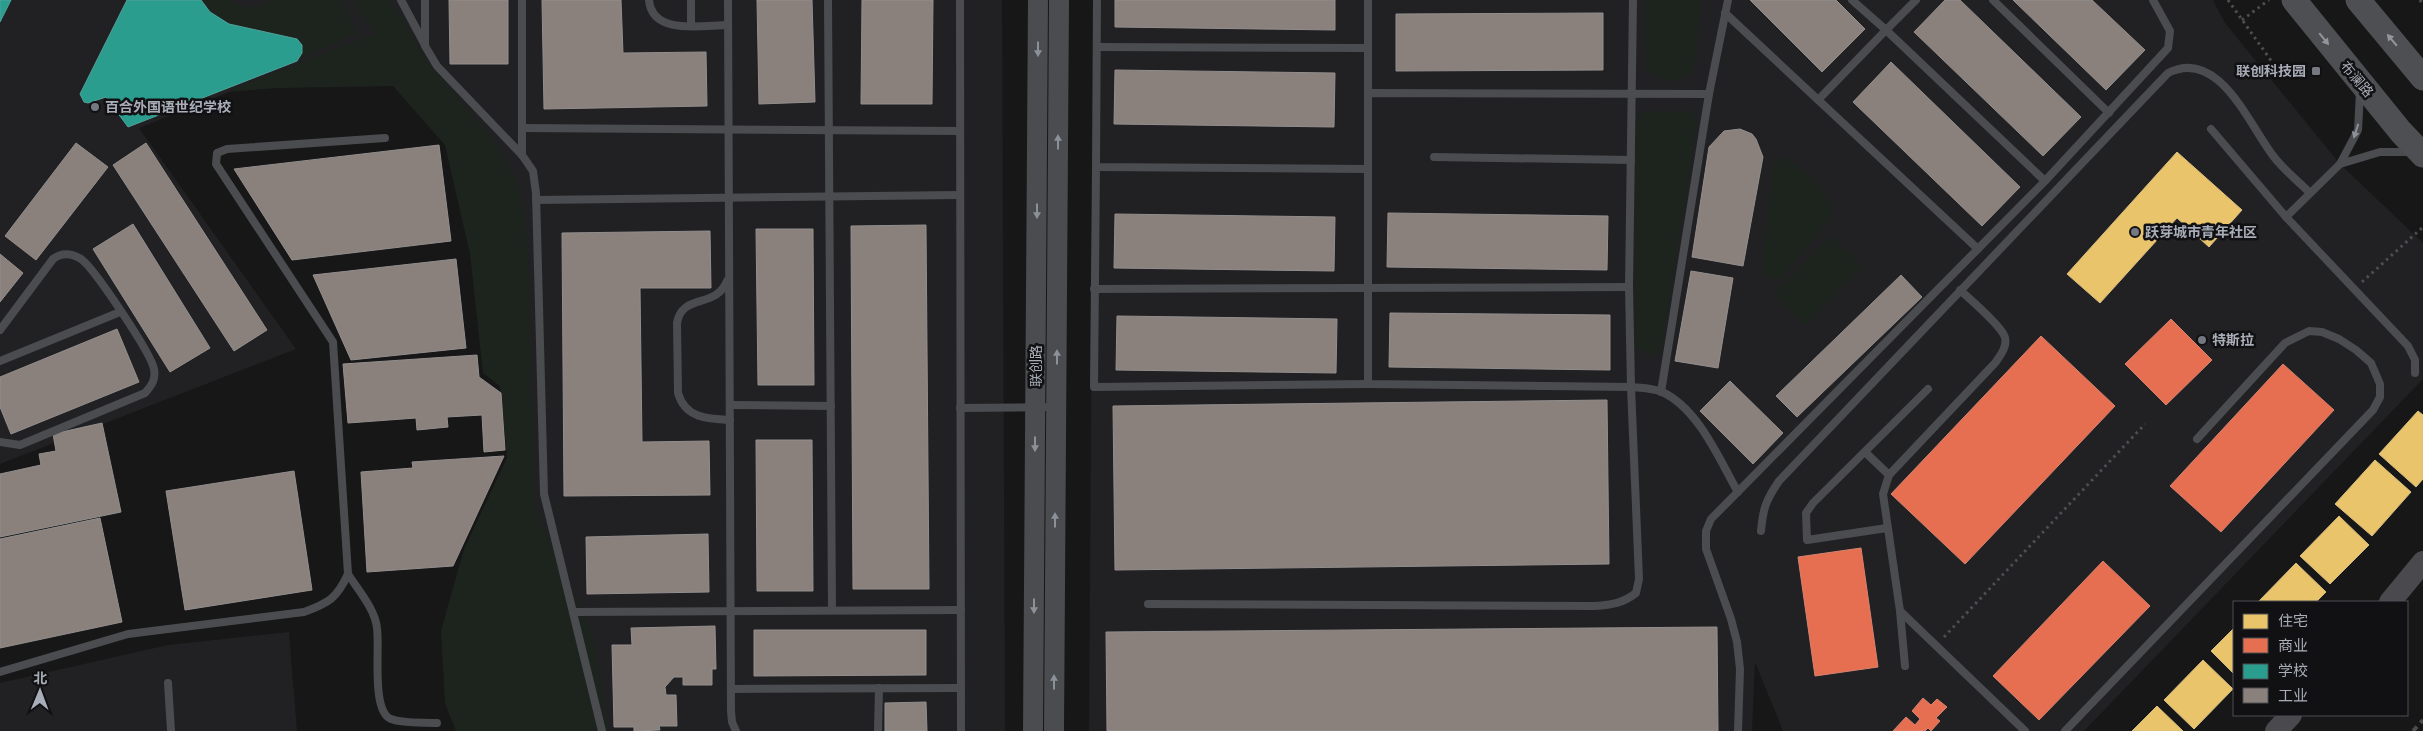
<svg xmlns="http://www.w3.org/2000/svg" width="2423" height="731" font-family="Quicksand,'Noto Sans SC',sans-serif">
<rect width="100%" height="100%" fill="#171717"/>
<!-- built -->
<g fill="#212123">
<polygon points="0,0 1002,0 1005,731 598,731 533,505 512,190 377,33 139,128 296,349 0,464"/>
<polygon points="1094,0 2213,0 2225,23 2340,164 2423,243 2423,379 2084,731 1783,731 1755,662 1752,731 1089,731"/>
<polygon points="289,632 297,731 0,731 0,683 168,645"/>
</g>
<!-- green -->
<g fill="#1d241e">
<polygon points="182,0 229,0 243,6 253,7 273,0 341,0 357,34 222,91"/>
<polygon points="353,0 388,0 402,17 426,60 498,146 517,183 527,234 531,326 533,505 593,636 609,731 456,731 445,703 441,631 464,549 507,458 500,386 483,373 470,254 445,145 393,86 277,88 226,92 376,33 360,14"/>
<path d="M1644 0H1701L1695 62C1688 87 1663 83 1646 69Z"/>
<polygon points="1647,111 1689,112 1695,115 1697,122 1661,352 1652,355 1636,348 1635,122 1640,114"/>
<path d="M1783 156C1795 162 1828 192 1831 206 1832 209 1831 214 1831 217L1782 278 1772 280 1765 275 1763 263 1773 165Z"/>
<polygon points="1831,236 1863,266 1806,325 1774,294"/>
</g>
<!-- homes -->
<g fill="#e9c46a" stroke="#d6bd81">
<polygon points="2177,152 2242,210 2209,247 2177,218 2100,303 2067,274"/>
<polygon points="2418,411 2423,415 2423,479 2416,487 2379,454"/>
<polygon points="2375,460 2411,492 2372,536 2335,504"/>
<polygon points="2339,516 2369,545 2330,584 2300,556"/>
<polygon points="2296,563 2326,592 2316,602 2258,602"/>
<polygon points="2234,628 2234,674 2211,651"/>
<polygon points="2203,660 2233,689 2194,729 2164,700"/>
<polygon points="2157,706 2183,731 2132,731"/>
</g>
<!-- shops -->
<g fill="#e76f51" stroke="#d48270">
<polygon points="2171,319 2212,360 2166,405 2125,364"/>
<polygon points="2041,336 2115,406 1965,564 1891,494"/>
<polygon points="2283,364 2334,410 2221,532 2170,486"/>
<polygon points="1861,548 1878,667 1815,676 1798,557"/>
<polygon points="2103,561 2150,606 2039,720 1993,676"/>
<polygon points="1923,698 1931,705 1937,699 1947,707 1936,718 1940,721 1931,731 1928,728 1925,731 1893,731 1906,717 1915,725 1920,719 1912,711"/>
</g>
<!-- schools -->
<g fill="#2a9d8f" stroke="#50a29b">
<polygon points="0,0 11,0 0,22"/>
<polygon points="127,0 201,0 210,12 229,24 297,39 302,45 302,53 297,61 128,127 106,97 88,103 84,102 80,94"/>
</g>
<!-- industry -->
<g fill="#8a817c" stroke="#938e8e">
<polygon points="449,0 508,0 508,64 450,64"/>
<polygon points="542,0 621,0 623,53 706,52 707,106 544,109"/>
<polygon points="757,0 812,0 815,102 759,104"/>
<polygon points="862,0 933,0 932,104 861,104"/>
<polygon points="1115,0 1335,0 1335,30 1115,27"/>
<polygon points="1750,0 1836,0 1865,29 1822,72"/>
<polygon points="1945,0 1960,0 2081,117 2043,156 1914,32"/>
<polygon points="2013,0 2092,0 2145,50 2106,90"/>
<polygon points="1603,13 1603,70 1396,71 1396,14"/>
<polygon points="1891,62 2020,187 1982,226 1853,102"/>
<polygon points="1115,70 1335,73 1334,127 1114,124"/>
<polygon points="1740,129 1752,134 1756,139 1763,157 1743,266 1692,257 1709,147 1724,131"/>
<polygon points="76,143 108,167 36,260 5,236"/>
<polygon points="146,143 267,330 234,351 113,165"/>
<polygon points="439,145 451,241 292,260 234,169"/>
<polygon points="1388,213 1608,216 1607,270 1387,267"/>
<polygon points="1115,214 1335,217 1334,271 1114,268"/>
<polygon points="133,224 210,348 170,372 93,249"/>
<polygon points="926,225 929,589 853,589 851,226"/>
<polygon points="756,229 813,229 814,385 758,385"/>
<polygon points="710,231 711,288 640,288 642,442 709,441 710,495 564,496 562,233"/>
<polygon points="0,254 23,273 0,302"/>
<polygon points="456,259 466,348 351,360 313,275"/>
<polygon points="1691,271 1733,278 1718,368 1675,361"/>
<polygon points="1901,275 1922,297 1797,417 1776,396"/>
<polygon points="1390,313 1610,315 1610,370 1389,367"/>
<polygon points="1117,316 1337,319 1336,373 1116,370"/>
<polygon points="117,329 139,382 11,434 0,407 0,377"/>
<polygon points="477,355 479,377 501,393 505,450 484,452 482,415 447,417 448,427 417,430 416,418 348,423 343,364"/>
<polygon points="1730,381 1783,433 1753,464 1700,411"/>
<polygon points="1607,400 1609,564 1115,570 1113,406"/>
<polygon points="102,423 121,512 0,537 0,474 41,465 39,454 56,451 53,434"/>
<polygon points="756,440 812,440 813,591 757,591"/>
<polygon points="504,456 453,566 367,572 361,472 413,468 412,462"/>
<polygon points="294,471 312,590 185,610 166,491"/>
<polygon points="100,518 122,622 0,648 0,539"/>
<polygon points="708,534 709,592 587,594 586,537"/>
<polygon points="715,626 716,669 712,669 712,685 683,685 683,677 674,677 665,687 666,695 676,695 677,726 659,726 660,730 634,731 634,727 614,727 612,645 632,645 631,628"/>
<polygon points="1717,627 1718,731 1107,731 1106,632"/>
<polygon points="754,630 926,630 926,675 754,676"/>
<polygon points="926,702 927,731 885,731 885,703"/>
</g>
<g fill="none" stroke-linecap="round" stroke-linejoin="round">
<!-- path -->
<g stroke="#4d4e52" stroke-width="3" stroke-dasharray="2.5 4" stroke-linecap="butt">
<polyline points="2228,0 2282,76 2296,66"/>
<polyline points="2420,0 2423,5"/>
<polyline points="2242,20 2269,0"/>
<polyline points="2362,282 2423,227"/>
<polyline points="1944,637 2145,424"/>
</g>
<!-- service -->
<g stroke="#4b4c50" stroke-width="8">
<polyline points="401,0 425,45"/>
<polyline points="425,0 425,46 437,66 522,155 533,171 536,193 544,494 602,731"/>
<polyline points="522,0 522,155"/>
<path d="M649 0C652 36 703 25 728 25"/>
<polyline points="691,0 691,25"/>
<polyline points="728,0 731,711 732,722 736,731"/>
<polyline points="828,0 832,610"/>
<polyline points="960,0 961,731"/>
<polyline points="1097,0 1096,167 1367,169"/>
<path d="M1633 0 1629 287 1631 387C1640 388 1653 388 1662 392 1698 408 1719 459 1738 492"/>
<polyline points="1852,0 1886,30 1916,0"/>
<polyline points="1993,0 2109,113"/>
<polyline points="1725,13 1978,249"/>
<polyline points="1097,47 1368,48"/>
<polyline points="2360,92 2358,130 2340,164 2380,152 2410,152"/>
<polyline points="1368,93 1368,0"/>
<polyline points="1818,100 1886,30 2045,181"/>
<polyline points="522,128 960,131"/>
<polyline points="2211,129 2286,217 2340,164"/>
<polyline points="1434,157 1631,160"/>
<polyline points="1096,167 1094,387 1368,384"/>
<polyline points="536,200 960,195"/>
<polyline points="2286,217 2408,346 2415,360 2415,373"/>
<path d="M727 281C716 309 682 293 677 323L678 393C685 418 707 419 730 420"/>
<polyline points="1094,289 1629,287"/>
<path d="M1960 290C1971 300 1998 323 2004 335 2009 345 2000 356 1995 363L1889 475 1883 494 1900 611 2025 731"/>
<path d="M0 330 53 259C62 252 71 253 81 259 94 268 151 353 154 369 156 379 152 385 145 393L20 445 0 442"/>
<polyline points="0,361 120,312"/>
<polyline points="1661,392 1709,94 1728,0"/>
<polyline points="730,405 831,406"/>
<polyline points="960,408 1056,407"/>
<polyline points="1865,452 1889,475"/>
<polyline points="1887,528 1807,540 1806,513 1813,503 1928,389"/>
<path d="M1761 531C1763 508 1766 500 1779 481L2168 73C2219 47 2249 125 2274 157 2284 170 2298 181 2310 193"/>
<path d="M348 574C358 590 375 609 377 628 380 648 371 711 391 719 405 724 422 722 437 723"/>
<path d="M1148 604 1595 606C1612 605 1623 603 1636 593L1639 579 1631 387 1368 384V93L1709 94"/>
<polyline points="1900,611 1905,666"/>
<polyline points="573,612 961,610"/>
<path d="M0 672 128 634 304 612C329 603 337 598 348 574L333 342 216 164 217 153 227 149 385 138"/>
<polyline points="168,683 171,731"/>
<polyline points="731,689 961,688"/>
<polyline points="878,731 879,688"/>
<polyline points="1738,731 1740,669 1737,642 1731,619 1706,549 1706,531 1711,519 2045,181 2168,48 2170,31 2153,0"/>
<polyline points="2065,731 2373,410 2380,397 2380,384 2371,363 2356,350 2339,339 2322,332 2309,331 2285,343 2197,439"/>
</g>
<!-- tertiary -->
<g stroke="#4b4c50" stroke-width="20">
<polyline points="1033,731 1038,0"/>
<polyline points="1054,731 1059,0"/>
</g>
<!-- secondary -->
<g stroke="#4a4a4e" stroke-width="22">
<polyline points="2390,602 2423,562"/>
<polyline points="2276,731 2291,715"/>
</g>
<!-- primary -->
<g stroke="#4d4f52" stroke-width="25">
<polyline points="2294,0 2401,132 2423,155"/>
<polyline points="2358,0 2423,78"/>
</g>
<!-- rail -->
<polyline stroke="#4b4c4f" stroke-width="4" stroke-dasharray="6 5" stroke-linecap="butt" points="2413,731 2423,720"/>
</g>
<!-- one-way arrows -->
<defs><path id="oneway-solid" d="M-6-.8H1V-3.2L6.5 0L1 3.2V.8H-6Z" transform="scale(1.25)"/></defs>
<g fill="#91969e">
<use href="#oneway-solid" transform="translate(2324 39) rotate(51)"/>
<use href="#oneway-solid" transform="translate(2392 40) rotate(-130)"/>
</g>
<g fill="#8c9099">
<use href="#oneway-solid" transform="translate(1038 49) rotate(90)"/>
<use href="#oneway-solid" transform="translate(2356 131) rotate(108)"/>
<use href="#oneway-solid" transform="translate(1058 142) rotate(-90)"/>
<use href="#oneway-solid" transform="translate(1037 211) rotate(90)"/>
<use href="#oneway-solid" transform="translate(1057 357) rotate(-90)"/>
<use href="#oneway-solid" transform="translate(1035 444) rotate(90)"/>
<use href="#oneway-solid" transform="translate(1055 520) rotate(-90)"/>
<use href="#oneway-solid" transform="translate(1034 606) rotate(90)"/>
<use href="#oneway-solid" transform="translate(1054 682) rotate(-90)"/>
</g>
<!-- markers -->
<g fill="#757880" stroke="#111113" stroke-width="2">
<rect x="2311" y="66" width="10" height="10" rx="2.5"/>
<circle cx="95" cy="107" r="5"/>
<circle cx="2135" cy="232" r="5"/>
<circle cx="2202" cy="340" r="5"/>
</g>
<g text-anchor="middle" stroke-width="5" stroke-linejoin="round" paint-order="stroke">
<!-- poi labels -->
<g font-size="14" font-weight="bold" fill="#a8adb8" stroke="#111113" text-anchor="start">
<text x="2306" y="76" text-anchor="end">联创科技园</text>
<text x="105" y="112">百合外国语世纪学校</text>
<text x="2145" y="237">跃芽城市青年社区</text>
<text x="2212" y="345">特斯拉</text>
</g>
<!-- street labels -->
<g font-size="14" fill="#a8adb8" stroke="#111113">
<text transform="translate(2357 79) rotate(50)" y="5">布澜路</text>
<text transform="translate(1036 366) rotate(-90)" y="5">联创路</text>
</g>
</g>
<!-- legend -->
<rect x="2233" y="601" width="175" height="115" fill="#111113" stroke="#4d4f55"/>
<rect x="2243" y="614" width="25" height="15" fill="#e9c46a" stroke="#4d4f55"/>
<text x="2278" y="626" font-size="15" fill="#a8adb8">住宅</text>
<rect x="2243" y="638" width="25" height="15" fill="#e76f51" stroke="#4d4f55"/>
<text x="2278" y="651" font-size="15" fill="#a8adb8">商业</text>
<rect x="2243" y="664" width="25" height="15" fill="#2a9d8f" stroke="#4d4f55"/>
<text x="2278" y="676" font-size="15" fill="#a8adb8">学校</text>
<rect x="2243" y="688" width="25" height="15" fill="#8a817c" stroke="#4d4f55"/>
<text x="2278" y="701" font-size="15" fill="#a8adb8">工业</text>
<!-- north arrow -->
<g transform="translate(40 691) rotate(1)" stroke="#111113" stroke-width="4" paint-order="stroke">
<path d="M0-4L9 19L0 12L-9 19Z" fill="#a8adb8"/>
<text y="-8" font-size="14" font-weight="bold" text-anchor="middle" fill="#a8adb8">北</text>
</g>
</svg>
